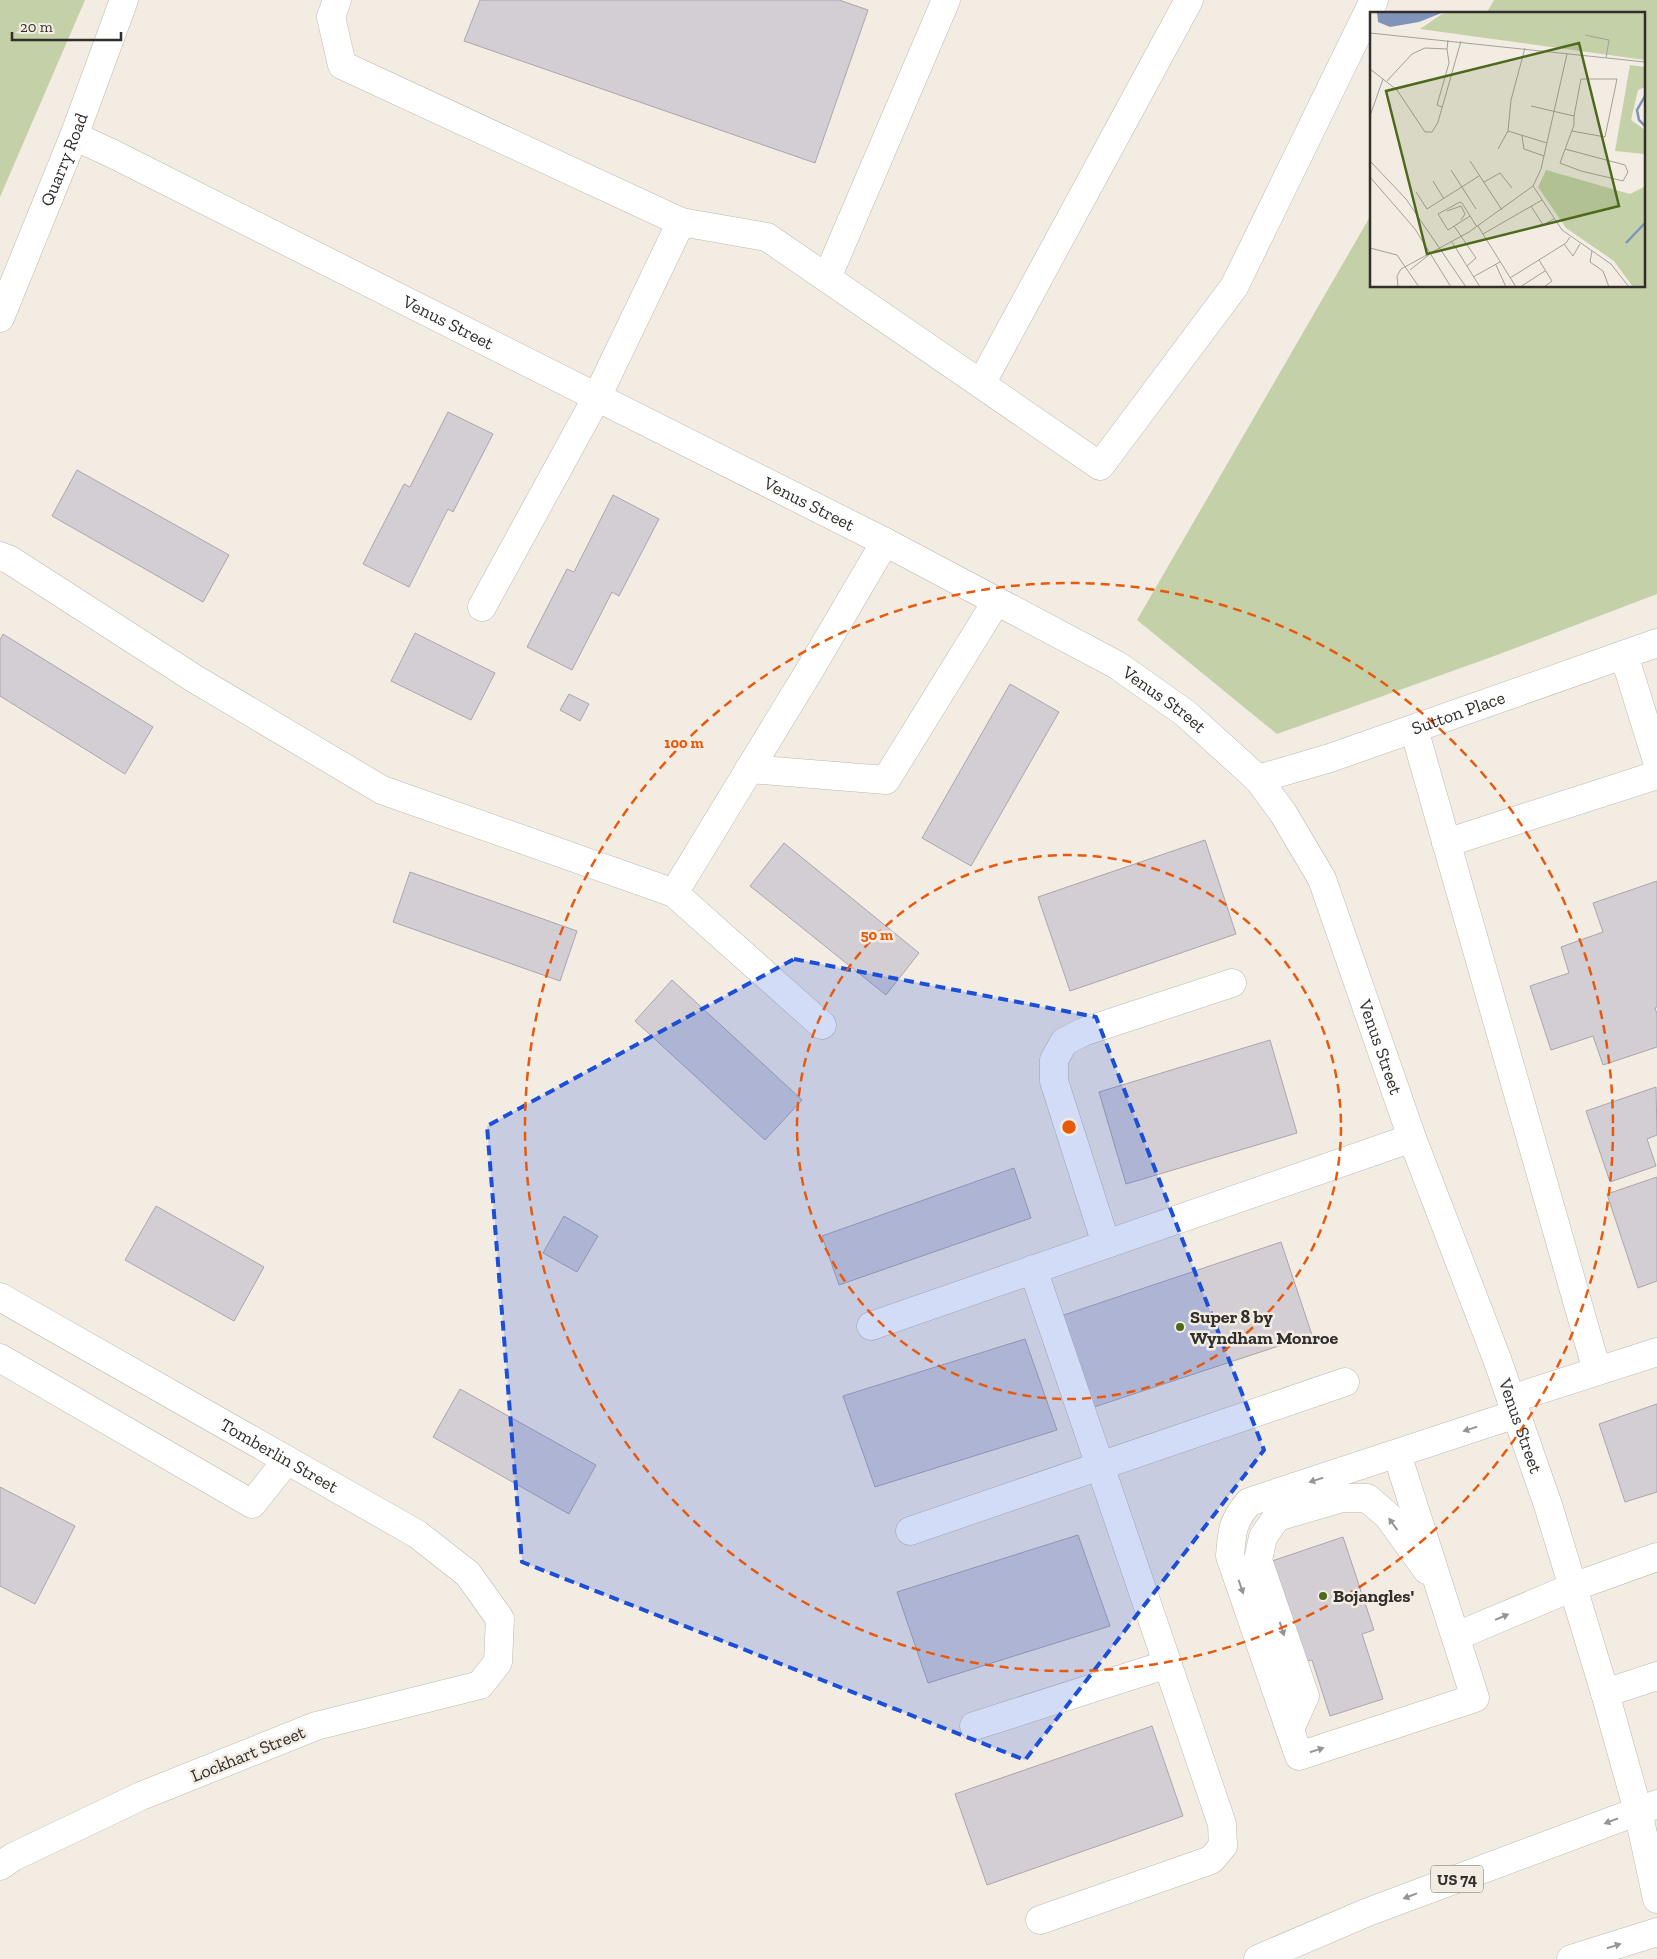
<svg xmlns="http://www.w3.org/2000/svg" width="1657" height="1959" font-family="'Zilla Slab',serif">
<rect width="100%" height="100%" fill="#f2ece3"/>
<!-- green -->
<g fill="#c4d0a8">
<polygon points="0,0 85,0 0,197"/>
<polygon points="1494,0 1657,0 1657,594 1497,655 1277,734 1137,620 1371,215 1371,286 1643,286 1643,14 1486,14"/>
</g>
<!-- building -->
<g fill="#d3cdd4" stroke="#aca5ad">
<polygon points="480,0 839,0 868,10 815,163 464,41"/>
<polygon points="448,412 493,434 453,512 448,509 409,587 363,564 404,484 410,487"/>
<polygon points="77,470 229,555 203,602 52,516"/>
<polygon points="613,495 659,519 619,596 612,592 572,670 527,647 567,569 574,572"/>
<polygon points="415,633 495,673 471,720 391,681"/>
<polygon points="3,634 153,727 125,774 0,696 0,640"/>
<polygon points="1010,684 1059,712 971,866 922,838"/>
<polygon points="569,694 589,704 580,721 560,710"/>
<polygon points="1205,840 1236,934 1070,991 1038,897"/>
<polygon points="784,843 919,953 886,995 750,886"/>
<polygon points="410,872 577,931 560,981 393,922"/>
<polygon points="1657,881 1657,1007 1655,1008 1657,1014 1657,1047 1603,1065 1593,1036 1551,1050 1530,986 1569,973 1561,947 1603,932 1593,903"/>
<polygon points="672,980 802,1100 765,1140 635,1021"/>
<polygon points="1270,1040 1297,1133 1126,1184 1099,1092"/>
<polygon points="1656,1087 1657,1135 1647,1139 1656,1166 1610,1182 1586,1111"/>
<polygon points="1014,1168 1031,1218 839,1285 822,1236"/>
<polygon points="1657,1177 1657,1281 1638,1288 1607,1194"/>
<polygon points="156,1206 264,1267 234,1321 125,1260"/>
<polygon points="564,1216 598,1236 577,1272 543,1253"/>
<polygon points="1281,1242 1312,1335 1079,1412 1049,1320"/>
<polygon points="1025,1339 1057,1430 875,1487 843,1396"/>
<polygon points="460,1389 596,1465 569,1514 433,1437"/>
<polygon points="1657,1404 1657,1492 1625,1502 1599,1424"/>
<polygon points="0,1487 75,1526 35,1604 0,1586"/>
<polygon points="1078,1535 1110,1626 928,1683 897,1592"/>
<polygon points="1343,1537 1374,1630 1362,1634 1383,1699 1330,1716 1312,1660 1304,1662 1272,1561"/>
<polygon points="1152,1726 1183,1816 987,1885 955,1794"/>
</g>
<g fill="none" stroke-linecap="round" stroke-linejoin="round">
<defs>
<g id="minor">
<polyline points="337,0 331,17 342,65 681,222"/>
<path id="s1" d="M74 136 111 153 885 542 1117 665 1185 713 1258 779 1283 813 1322 879 1412 1138 1497 1359 1548 1505 1605 1693 1638 1811 1657 1899"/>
<polyline points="827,278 946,0"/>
<path id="s2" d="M0 318 74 136 124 0"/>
<polyline points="981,384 1189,0"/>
<polyline points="0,556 10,560 195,679 382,790 674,893 822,1025"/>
<polyline points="482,607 597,397 681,222 767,237 1100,466 1234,287 1374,0"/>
<polyline points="1624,655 1657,761"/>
<polyline points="1414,729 1597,1371"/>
<polyline points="749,769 886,780 996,602"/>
<path id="s3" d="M1258 779 1330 758 1657 643"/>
<polyline points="1446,843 1657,775"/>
<polyline points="674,893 808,673 885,542"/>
<polyline points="1106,1244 1054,1081 1054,1060 1064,1042 1083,1032 1232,983"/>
<polyline points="1033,1269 1222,1824 1223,1846 1211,1860 1040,1920"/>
<path id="s4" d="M0 1297 417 1534 468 1574 500 1619 498 1662 480 1685 316 1726 141 1796 13 1857 0 1866"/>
<polyline points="871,1326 1412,1138"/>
<polyline points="0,1358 252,1504 287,1460"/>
<polyline points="1511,1399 1657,1352"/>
<path d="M1397 1454 1475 1698 1299 1756 1230 1556C1232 1531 1232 1522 1249 1502L1516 1414"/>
<polyline points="910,1531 1345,1382"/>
<polyline points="1457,1636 1573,1587 1657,1557"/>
<polyline points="1605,1693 1657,1676"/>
<polyline points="974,1726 1168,1664"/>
<polyline points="1290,1729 1305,1696 1258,1560 1263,1537 1277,1517 1342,1498 1367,1498 1388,1516 1427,1570"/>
</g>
<g id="highway">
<polyline points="1258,1959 1368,1912 1657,1804"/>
<polyline points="1571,1959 1657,1932"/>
</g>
</defs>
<!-- minor casing -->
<use href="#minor" stroke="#beb8b0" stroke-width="29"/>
<!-- highway casing -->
<use href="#highway" stroke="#beb8b0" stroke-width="29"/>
<!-- minor -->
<use href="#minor" stroke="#fff" stroke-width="28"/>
<!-- highway -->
<use href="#highway" stroke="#fff" stroke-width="28"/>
</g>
<!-- one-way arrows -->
<defs><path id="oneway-solid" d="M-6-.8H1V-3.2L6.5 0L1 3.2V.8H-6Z" transform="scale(1.25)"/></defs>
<g fill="#989695">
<use href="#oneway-solid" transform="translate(1470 1429) rotate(162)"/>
<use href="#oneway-solid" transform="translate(1316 1480) rotate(162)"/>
<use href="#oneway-solid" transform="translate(1393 1524) rotate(-126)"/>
<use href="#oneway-solid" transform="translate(1241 1587) rotate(71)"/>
<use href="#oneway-solid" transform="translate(1502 1617) rotate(-23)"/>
<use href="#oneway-solid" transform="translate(1282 1629) rotate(72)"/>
<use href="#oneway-solid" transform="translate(1317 1750) rotate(-18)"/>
<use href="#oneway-solid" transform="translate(1611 1821) rotate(159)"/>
<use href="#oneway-solid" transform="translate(1410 1896) rotate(159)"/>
<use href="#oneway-solid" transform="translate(1614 1946) rotate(-17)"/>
</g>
<!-- marked area -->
<path fill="#1d4ed8" fill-opacity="0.2" stroke="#1d4ed8" stroke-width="4" stroke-dasharray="10 6" stroke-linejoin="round" d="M794 959 1096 1017 1264 1450 1025 1760 522 1562 487 1126Z"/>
<!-- distance rings -->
<g fill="none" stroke="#e8590c" stroke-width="2.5" stroke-dasharray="9 6">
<circle cx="1069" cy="1127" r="272"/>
<circle cx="1069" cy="1127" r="544"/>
</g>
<!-- markers -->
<g fill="#4d691c" stroke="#f2ece3" stroke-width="2">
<circle cx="1180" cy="1327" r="5"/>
<circle cx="1323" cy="1596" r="5"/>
</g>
<g text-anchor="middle" stroke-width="5" stroke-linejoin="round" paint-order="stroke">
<!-- shield labels -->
<rect fill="#f2ece3" stroke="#6b6762" stroke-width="1" x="1431" y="1865.5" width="52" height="27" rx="4"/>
<g font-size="16" font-weight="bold" fill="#312e2b">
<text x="1457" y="1885">US 74</text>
</g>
<!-- street labels -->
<g font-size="18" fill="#312e2b" stroke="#f2ece3">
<text dy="6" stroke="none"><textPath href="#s2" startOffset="171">Quarry Road</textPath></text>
<text dy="6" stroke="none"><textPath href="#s1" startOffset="418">Venus Street</textPath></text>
<text dy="6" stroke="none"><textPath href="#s1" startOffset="822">Venus Street</textPath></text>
<text dy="6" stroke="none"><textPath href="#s1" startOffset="1228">Venus Street</textPath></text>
<text dy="6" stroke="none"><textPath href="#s3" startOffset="211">Sutton Place</textPath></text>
<text dy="6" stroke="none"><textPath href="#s1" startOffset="1648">Venus Street</textPath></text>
<text dy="6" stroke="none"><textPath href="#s1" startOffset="2052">Venus Street</textPath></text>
<text dy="6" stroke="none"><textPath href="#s4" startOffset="321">Tomberlin Street</textPath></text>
<text transform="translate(248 1754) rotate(-22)" y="6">Lockhart Street</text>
</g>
<!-- poi labels -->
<g font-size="18" font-weight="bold" fill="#312e2b" stroke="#f2ece3" text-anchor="start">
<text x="1190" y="1323">Super 8 by<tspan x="1190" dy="21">Wyndham Monroe</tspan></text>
<text x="1333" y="1602">Bojangles'</text>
</g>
</g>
<!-- overview -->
<g transform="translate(1370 12)">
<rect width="275" height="275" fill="#f2ece3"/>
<path d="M75 0H275V48L50 17ZM260 53 275 55V75L268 78 261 108 275 118V275H263L244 249 196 216 168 175 176 158 260 182 274 175V142L245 139Z" fill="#c4d0a8"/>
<path d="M7 0H74L49 10 20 15 8 10Z" fill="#8094b9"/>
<path fill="none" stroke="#8094b9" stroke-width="2.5" d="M275 84 267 98 269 108 275 114M256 231 275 211"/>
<path fill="none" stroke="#a5a099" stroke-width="1" d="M0 21 275 50M215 23 239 28 236 46M0 57 27 78 55 120H62L68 110 91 29M17 69 42 42 55 36 77 37 78 28M161 94 204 104V113L190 151 211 159 253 169 258 160 255 153 195 137M72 95 67 93 79 51 77 37M0 104 13 67M138 119 177 131M202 119 235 125 247 67H211L204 104M152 124 154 137 174 144M128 137 138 119 141 88 155 36M0 149 36 187 96 275M100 149 132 198M81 158 106 197M0 165 45 217 81 275M63 169 74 187M114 170 130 161 142 176M163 174 192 218 241 252 259 275M46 180 57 197 109 164M161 194 173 213 184 207M77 199 91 194 95 202 91 208M100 204 78 218 68 202 90 190 92 191 107 215M84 214 106 246 97 254M108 214 146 275M113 222 172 188M82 230 110 275M194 232 203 244 210 232M0 236 27 243 49 275M222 239 220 250 233 259 239 275M169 248 182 269 174 275M126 253 136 275M40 258 60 242M103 265 130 250M140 266 196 231 200 225M28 275 27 264 31 257 99 220 163 174 171 157 197 42M150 275 175 259"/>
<path fill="#4d691c" fill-opacity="0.15" stroke="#4d691c" stroke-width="2.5" d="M209 31 249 194 57 242 16 79Z"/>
<rect width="275" height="275" fill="none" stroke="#312e2b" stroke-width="2.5"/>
</g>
<circle cx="1069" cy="1127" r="8" fill="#e8590c" stroke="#f2ece3" stroke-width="2.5"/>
<g font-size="15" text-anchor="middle" font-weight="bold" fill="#e8590c" stroke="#f2ece3" stroke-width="5" stroke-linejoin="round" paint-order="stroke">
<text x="684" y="748">100 m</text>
<text x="877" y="940">50 m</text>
</g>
<!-- scale -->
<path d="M12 32v8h109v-8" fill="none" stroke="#312e2b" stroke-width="2.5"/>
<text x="20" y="32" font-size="15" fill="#312e2b" stroke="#f2ece3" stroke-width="4" paint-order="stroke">20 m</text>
</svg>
